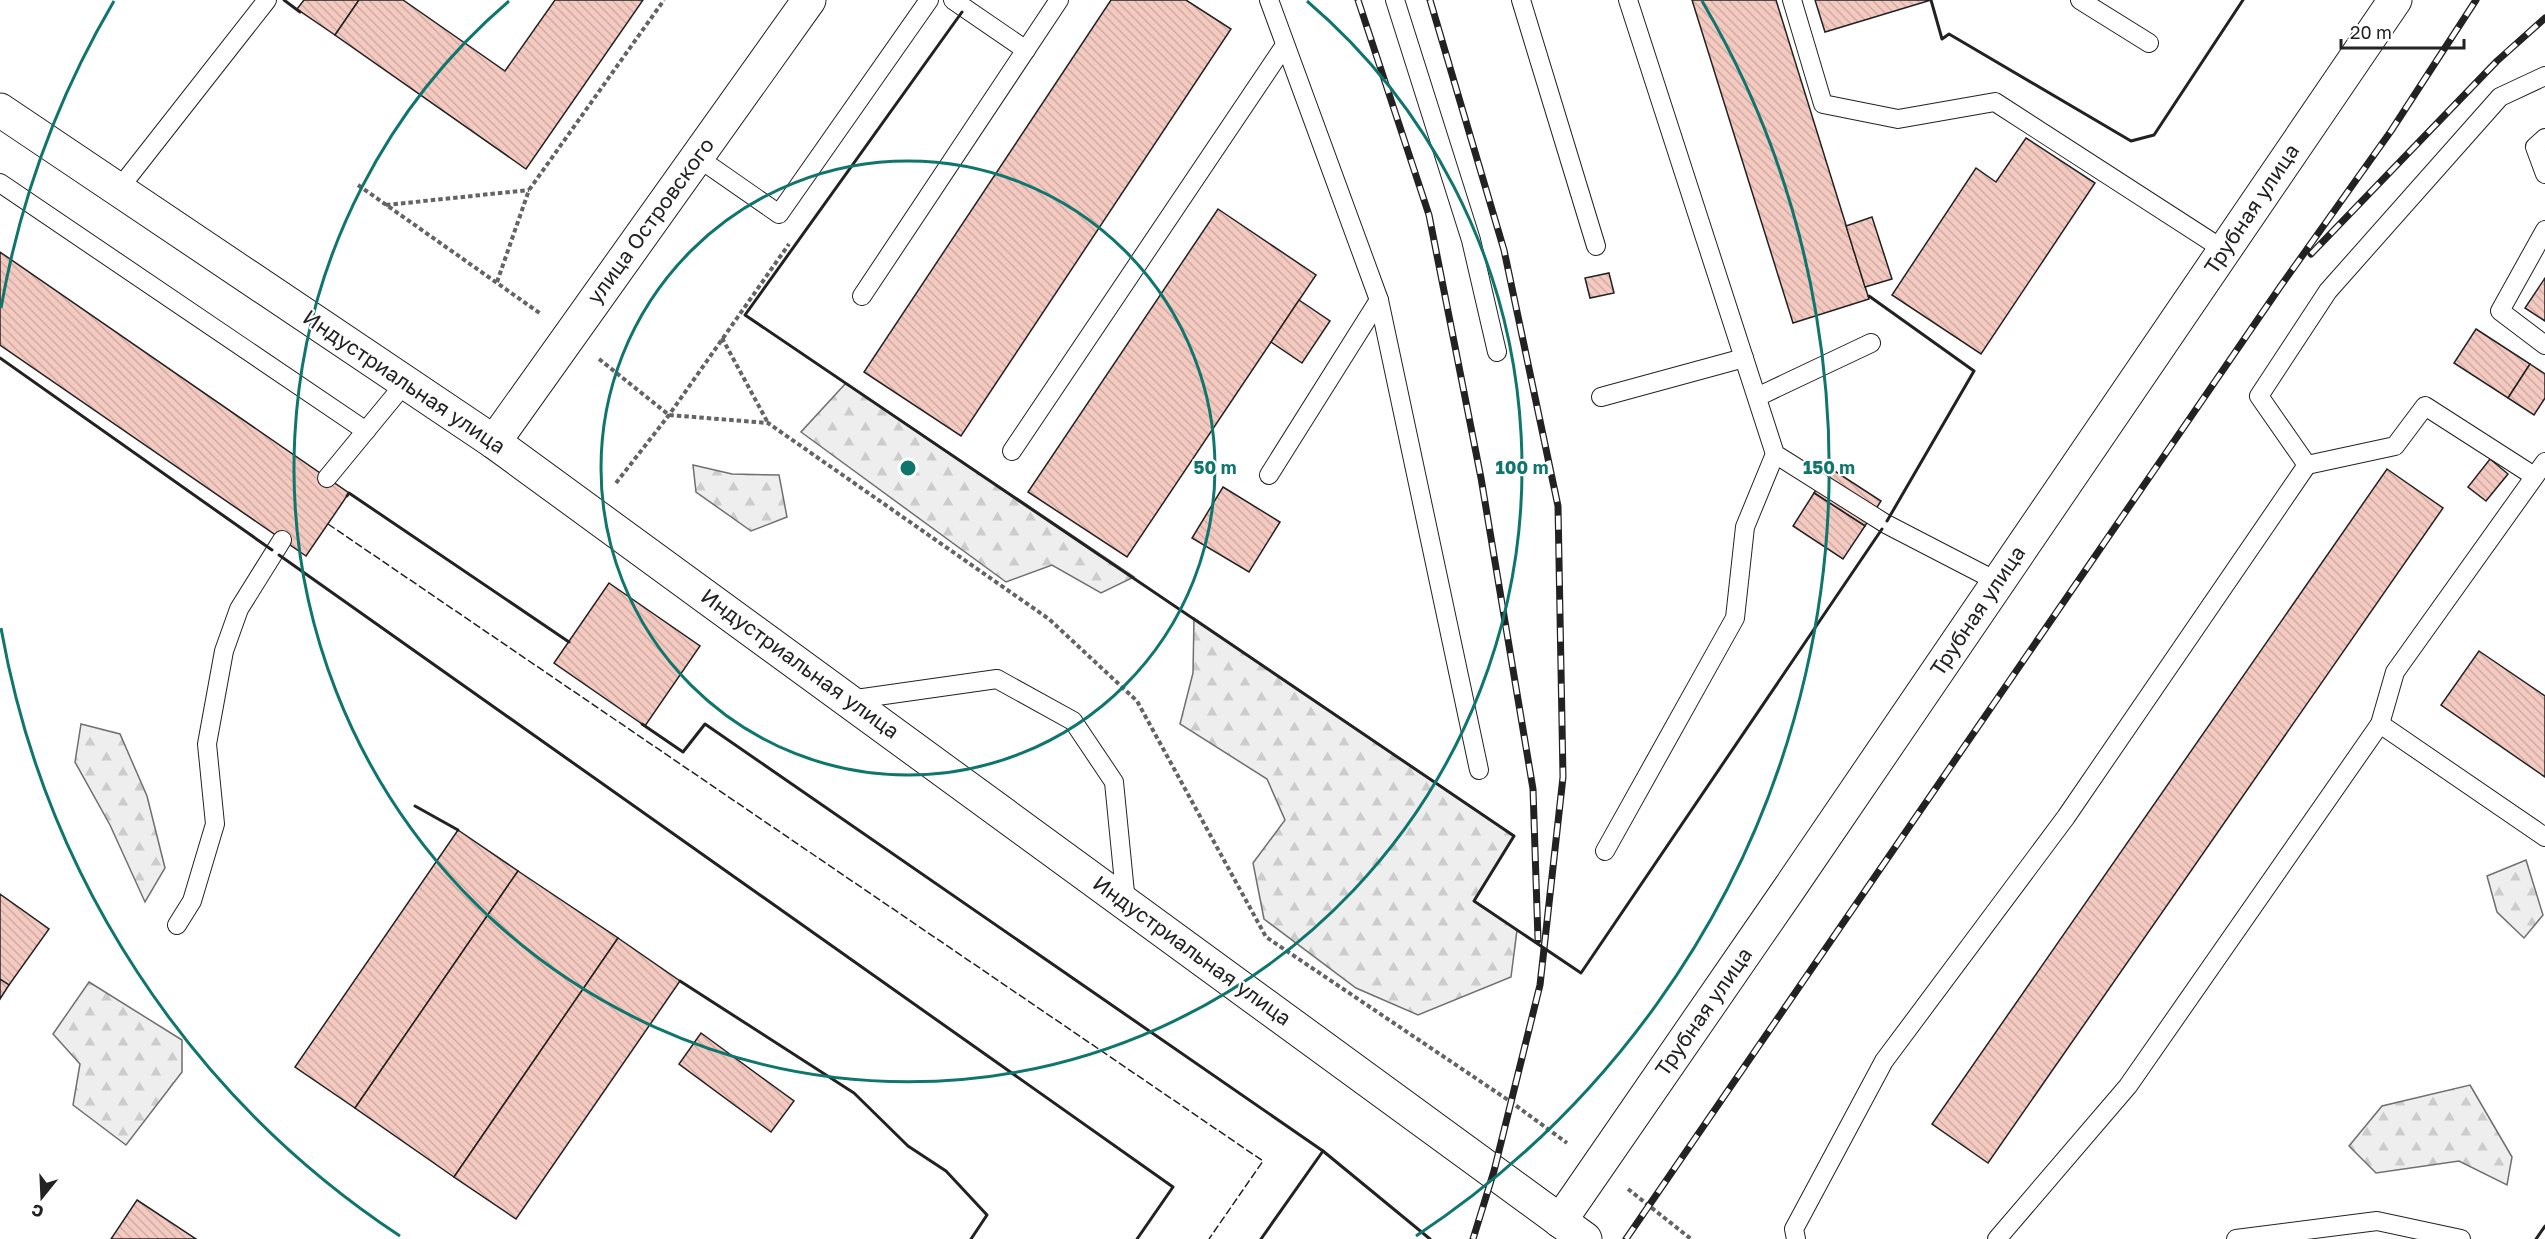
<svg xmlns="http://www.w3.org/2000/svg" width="2545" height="1239" font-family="'Golos Text',sans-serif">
<defs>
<pattern id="forest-firs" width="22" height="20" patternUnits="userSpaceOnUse" patternTransform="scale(1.5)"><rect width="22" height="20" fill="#eee"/><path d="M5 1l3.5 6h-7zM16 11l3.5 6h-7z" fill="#ccc"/></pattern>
<pattern id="building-back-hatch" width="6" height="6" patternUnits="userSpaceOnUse" patternTransform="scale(1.5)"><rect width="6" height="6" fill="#f3c9c0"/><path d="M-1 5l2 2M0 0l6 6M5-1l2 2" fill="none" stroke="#d0aca5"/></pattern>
</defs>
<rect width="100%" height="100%" fill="#fff"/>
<!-- forest -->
<g fill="url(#forest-firs)" stroke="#6f6f6f" stroke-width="1.5">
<polygon points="846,383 1134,577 1101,593 1052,565 1006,582 801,432"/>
<polygon points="693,465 732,474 779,475 787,517 751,531 696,492"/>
<polygon points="1194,618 1514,836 1474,901 1517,930 1511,977 1418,1015 1356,988 1264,919 1253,863 1285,820 1267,779 1180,724 1193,673"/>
<polygon points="81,724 120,734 147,796 165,868 145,902 110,825 75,762"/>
<polygon points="2526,860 2543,915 2524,938 2497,912 2487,876"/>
<polygon points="89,982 182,1040 182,1072 126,1145 73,1105 80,1064 53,1034"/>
<polygon points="2470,1085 2512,1157 2507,1185 2459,1161 2376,1173 2349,1146 2382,1106"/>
</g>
<!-- building -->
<g fill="url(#building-back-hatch)" stroke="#222" stroke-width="1.5">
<polygon points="304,0 359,0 335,35 297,9"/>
<polygon points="359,0 403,0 505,71 555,0 643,0 526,169 335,35"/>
<polygon points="1111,0 1186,0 1231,29 961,436 864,372"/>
<polygon points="1692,0 1776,0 1869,299 1793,323"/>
<polygon points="1815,0 1931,0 1825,32"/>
<polygon points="2026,138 2095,183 1981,354 1892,295 1976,168 1996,182"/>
<polygon points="1218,209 1316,275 1127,557 1028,492"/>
<polygon points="1872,217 1892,279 1865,287 1846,226"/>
<polygon points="0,252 349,493 306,556 0,345"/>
<polygon points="1609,273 1614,293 1590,298 1585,278"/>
<polygon points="2545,278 2545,321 2525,308"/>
<polygon points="1299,300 1330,321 1302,363 1271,342"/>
<polygon points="2476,329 2530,364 2508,398 2454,363"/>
<polygon points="2530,364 2545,374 2545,398 2534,415 2508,398"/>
<polygon points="2490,459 2508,474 2486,501 2468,487"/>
<polygon points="1830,468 1881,501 1865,526 1814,493"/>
<polygon points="2387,469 2443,508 1988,1163 1932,1124"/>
<polygon points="1223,487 1280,522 1249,572 1192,538"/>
<polygon points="1814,493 1865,526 1843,559 1793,526"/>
<polygon points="609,583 700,646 645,726 554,663"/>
<polygon points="2479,651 2545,696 2545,777 2441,705"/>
<polygon points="458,830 518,871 355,1108 295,1067"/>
<polygon points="518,871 618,938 454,1177 355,1108"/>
<polygon points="0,894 49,929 9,985 0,979"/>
<polygon points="618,938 680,981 516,1219 454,1177"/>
<polygon points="0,979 9,985 0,999"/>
<polygon points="701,1033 794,1101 771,1132 679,1064"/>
<polygon points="137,1200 196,1239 111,1239"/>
</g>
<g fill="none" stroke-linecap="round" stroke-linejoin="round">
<defs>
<g id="service">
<polyline points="953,0 1026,50"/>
<polyline points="1269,0 1379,300 1479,770"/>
<polyline points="1395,0 1471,240 1497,352"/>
<polyline points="1521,0 1596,246"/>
<polyline points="1628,0 1775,454 1886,524 1998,582"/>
<polyline points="1792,0 1823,104 1898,119 1995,102 2224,250"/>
<polyline points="2080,0 2149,43"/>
<polyline points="2545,138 2535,147 2545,174"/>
<polyline points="697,157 779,214 929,0"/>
<polyline points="0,183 366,431"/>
<polyline points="118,190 267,0"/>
<polyline points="2545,230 2500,311 2545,345"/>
<polyline points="862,296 1059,0"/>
<polyline points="1601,397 1744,358"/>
<polyline points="1757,397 1871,343"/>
<polyline points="1012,451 1285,45"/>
<polyline points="2307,465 2395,446 2425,406 2534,476"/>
<polyline points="1269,475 1379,300"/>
<polyline points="327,478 406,382"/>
<polyline points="849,700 997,679 1073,721 1114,782 1126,903"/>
<polyline points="2380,724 2545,837"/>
<polyline points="1605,851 1735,618 1745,527 1775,454"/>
<polyline points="177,925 192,901 215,824 207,744 224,651 239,609 282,540"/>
<polyline points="1796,1239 1794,1229 1884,1061 2066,817 2307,465 2259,396 2328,291 2500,97 2545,76"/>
<polyline points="1997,1239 2128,1086 2380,724 2395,672 2545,462"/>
<polyline points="2236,1239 2377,1221 2461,1239"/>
</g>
<polyline id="minor" points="1560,1221 1789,889 2395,0"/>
<g id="secondary">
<polyline points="0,110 494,442 1585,1239"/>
<polyline points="494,442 809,0"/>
</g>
</defs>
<!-- service casing -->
<use href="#service" stroke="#222" stroke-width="20"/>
<!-- minor casing -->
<use href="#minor" stroke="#222" stroke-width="35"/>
<!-- secondary casing -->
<use href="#secondary" stroke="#222" stroke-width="35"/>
<!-- path -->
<g stroke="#646464" stroke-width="4" stroke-dasharray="4.5 3" stroke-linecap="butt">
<polyline points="358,185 541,314"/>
<polyline points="386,205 529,190"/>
<polyline points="497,282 529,190 664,0"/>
<polyline points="722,338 768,423"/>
<polyline points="599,359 669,415 768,423 1049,619 1137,701 1266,937 1511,1102 1567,1143"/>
<polyline points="616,483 669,415 789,244"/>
<polyline points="1628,1189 1691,1239"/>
</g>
<!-- service -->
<use href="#service" stroke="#fff" stroke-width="18"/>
<!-- minor -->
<use href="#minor" stroke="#fff" stroke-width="33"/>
<!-- secondary -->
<use href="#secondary" stroke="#fff" stroke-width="33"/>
<defs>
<g id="rail">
<polyline points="1358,0 1429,215 1481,478 1533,789 1538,940"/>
<polyline points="1430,0 1504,250 1558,506 1563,777 1540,985 1494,1171 1473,1239"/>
<polyline points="2311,254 2497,61 2545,18"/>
<polyline points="1626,1239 2280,287 2391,131 2476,0"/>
</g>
</defs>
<!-- rail casing -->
<use href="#rail" stroke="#222" stroke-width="7"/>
<!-- rail -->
<use href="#rail" stroke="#fff" stroke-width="4.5" stroke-dasharray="14" stroke-linecap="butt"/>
<!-- fence -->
<polyline stroke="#222" stroke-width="1.5" stroke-dasharray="8 3" stroke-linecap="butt" points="328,524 1263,1161 1209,1239"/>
<!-- wall -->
<g stroke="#222" stroke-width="3">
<polyline points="284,0 300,12"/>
<polyline points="1931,0 1942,39 1949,34 2131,141 2154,135 2243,0"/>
<polyline points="962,12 745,315 1514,836 1474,901 1581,973 1882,529"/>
<polyline points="1869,296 1974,371 1887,521"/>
<polyline points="0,358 272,550"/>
<polyline points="347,496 349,493 569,642"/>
<polyline points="279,555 1173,1187 1137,1239"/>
<polyline points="642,724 683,752 705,724 1323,1151 1261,1239"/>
<polyline points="415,806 458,830"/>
<polyline points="680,981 854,1093 908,1146 946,1171 987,1215 971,1239"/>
<polyline points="1323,1151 1430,1239"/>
<polyline points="2536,1239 2545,1226"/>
</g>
</g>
<!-- distance rings -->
<g fill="none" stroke="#0f766e" stroke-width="3">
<circle cx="908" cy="468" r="307"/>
<path d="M1307 1A614 614 0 1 1 509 1"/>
<path d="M400 1236A921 921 0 0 1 1 628M1 308A921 921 0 0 1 114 1M1702 1A921 921 0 0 1 1416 1236"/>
</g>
<g text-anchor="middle" stroke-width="4.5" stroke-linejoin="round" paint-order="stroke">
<!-- street labels -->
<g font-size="21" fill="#222" stroke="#fff">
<text transform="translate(2252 209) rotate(-56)" y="7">Трубная улица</text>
<text transform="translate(651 221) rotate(-54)" y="7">улица Островского</text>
<text transform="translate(404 382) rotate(34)" y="7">Индустриальная улица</text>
<text transform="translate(1978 611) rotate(-56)" y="7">Трубная улица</text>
<text transform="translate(800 664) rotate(36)" y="7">Индустриальная улица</text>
<text transform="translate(1192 951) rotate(36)" y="7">Индустриальная улица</text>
<text transform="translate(1704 1012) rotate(-55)" y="7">Трубная улица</text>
</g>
</g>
<circle cx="908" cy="468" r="9" fill="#0f766e" stroke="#fff" stroke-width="3"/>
<g font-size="18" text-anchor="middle" font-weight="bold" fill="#0f766e" stroke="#fff" stroke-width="4.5" stroke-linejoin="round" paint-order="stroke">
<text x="1215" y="474">50 m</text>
<text x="1522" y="474">100 m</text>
<text x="1829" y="474">150 m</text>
</g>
<!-- north arrow -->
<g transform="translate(42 1197) rotate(198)" stroke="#ffffff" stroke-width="4.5" paint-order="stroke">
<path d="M0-4.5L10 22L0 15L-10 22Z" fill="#222222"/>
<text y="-9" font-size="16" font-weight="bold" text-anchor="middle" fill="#222222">С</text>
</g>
<!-- scale -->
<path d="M2341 39v9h123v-9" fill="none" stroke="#222222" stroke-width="3"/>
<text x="2350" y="39" font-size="18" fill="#222222" stroke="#ffffff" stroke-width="4.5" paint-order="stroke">20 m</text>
</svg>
